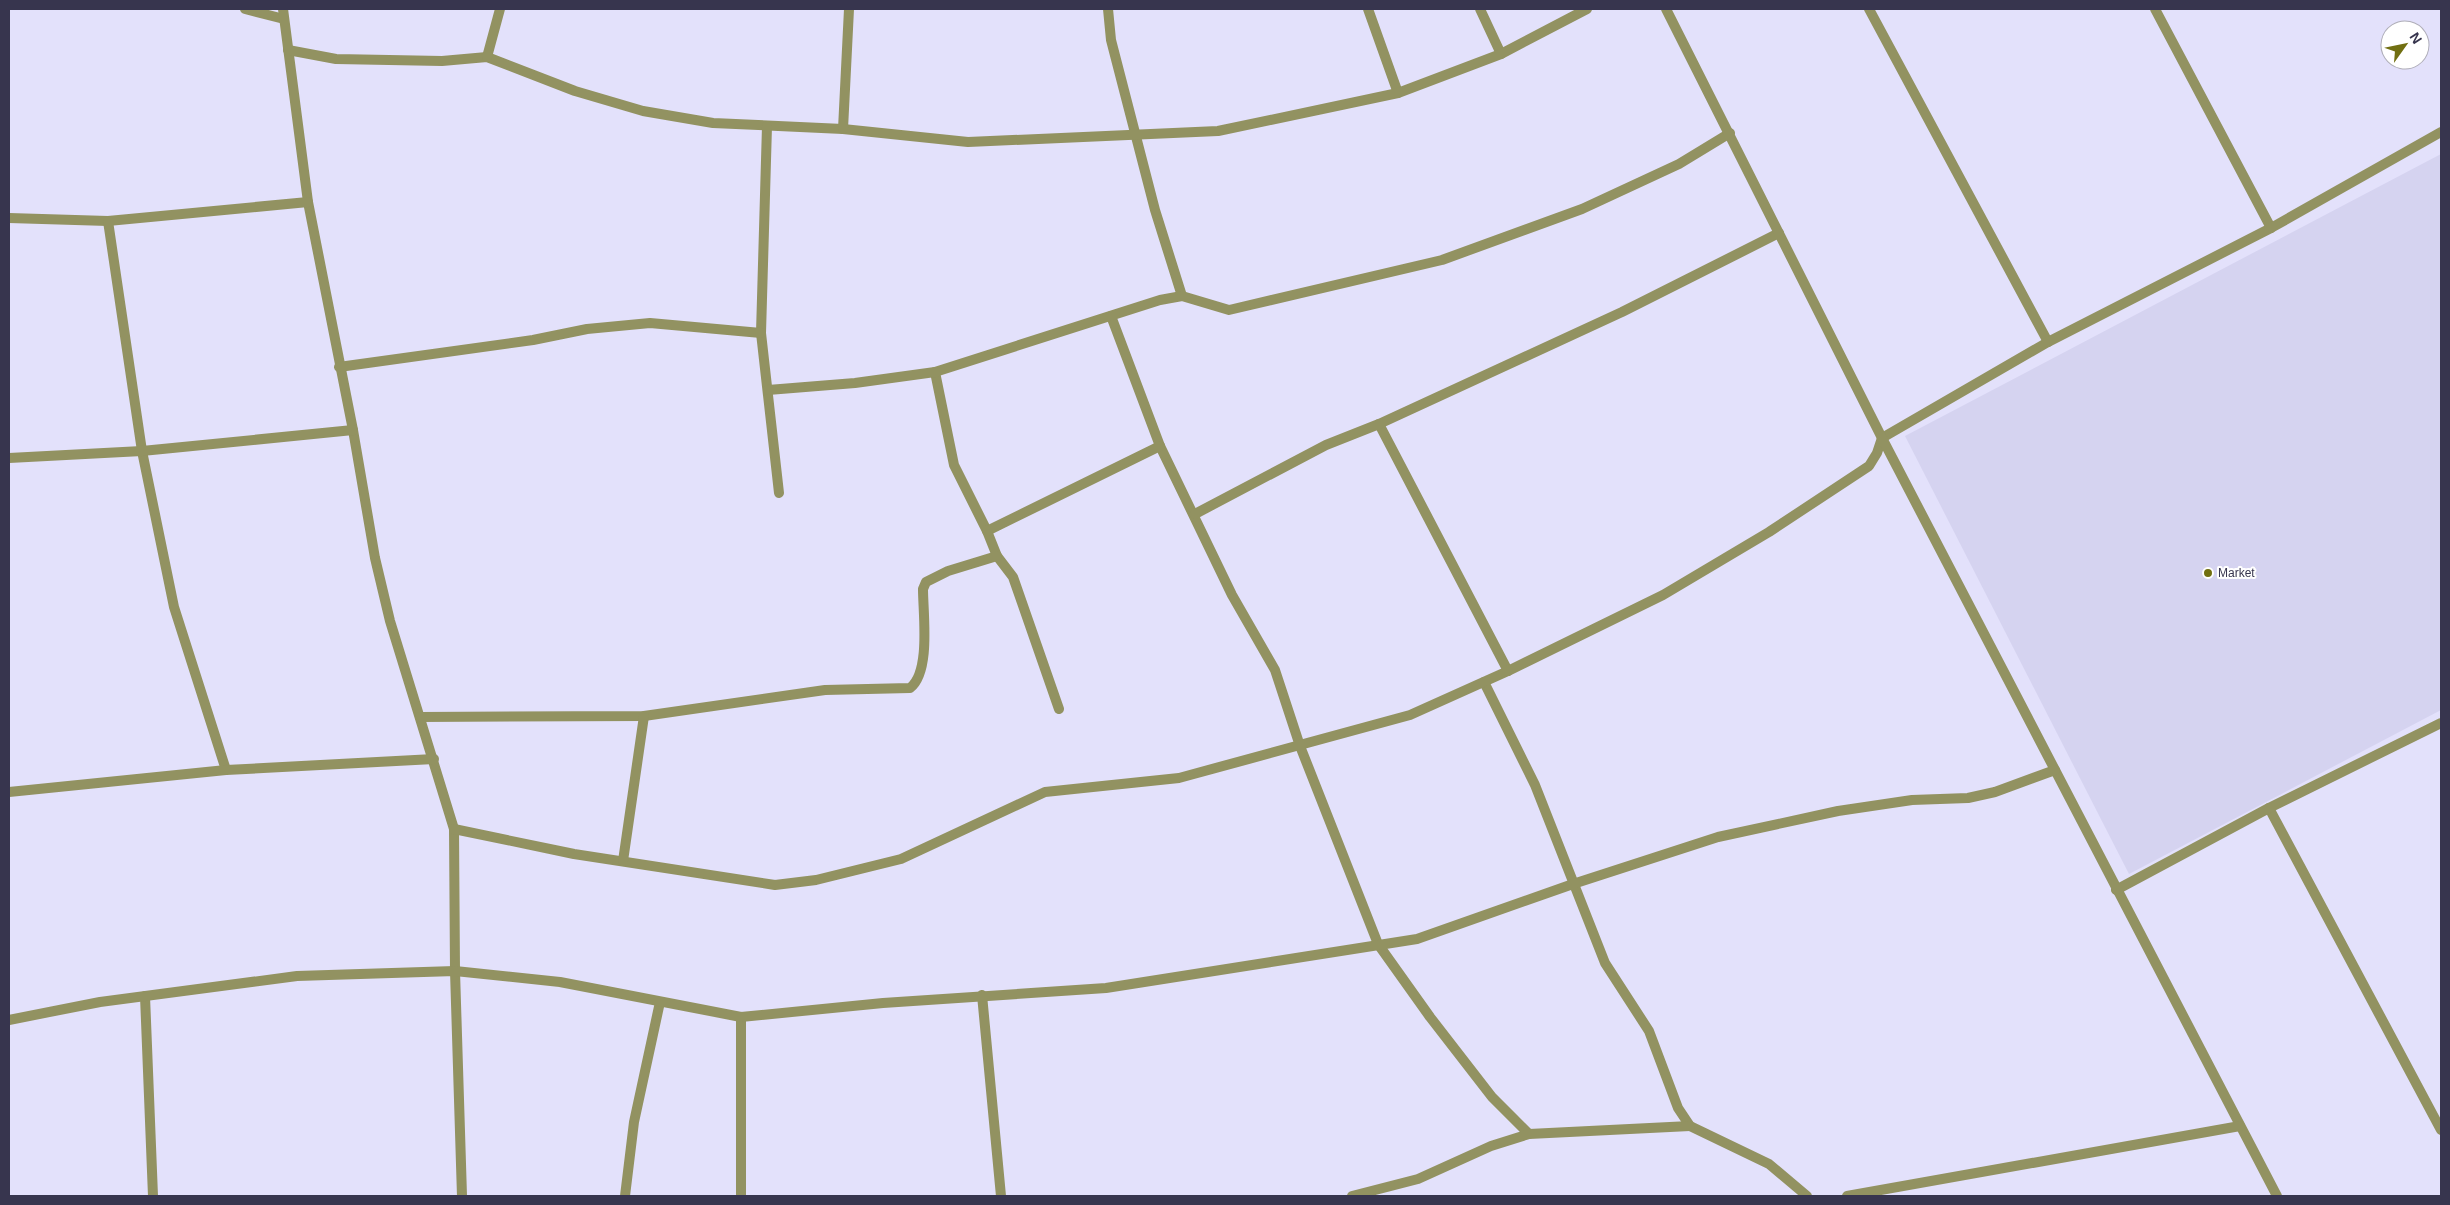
<svg xmlns="http://www.w3.org/2000/svg" width="2450" height="1205" font-family="Helvetica,sans-serif">
<rect width="100%" height="100%" fill="#e3e1fb"/>
<!-- built -->
<polygon fill="#d5d3f0" points="2441,154 2441,710 2129,874 1905,436"/>
<g fill="none" stroke-linecap="round" stroke-linejoin="round">
<!-- minor -->
<g stroke="#929261" stroke-width="10">
<polyline points="245,9 284,19"/>
<polyline points="283,9 308,202 353,430 375,558 390,621 454,829 455,971 462,1196"/>
<polyline points="1108,9 1111,40 1155,210 1182,296"/>
<polyline points="1368,9 1398,93"/>
<polyline points="1480,9 1501,54"/>
<polyline points="1869,9 2048,342"/>
<polyline points="2155,9 2271,228"/>
<polyline points="288,50 336,59 442,61 487,57 575,91 643,111 713,123 843,129 968,142 1218,131 1398,93 1501,54 1587,9"/>
<polyline points="487,57 500,9"/>
<polyline points="767,126 761,333 779,493"/>
<polyline points="843,129 849,9"/>
<polyline points="9,218 108,221 308,202"/>
<polyline points="108,221 142,451 174,607 226,770"/>
<polyline points="1111,316 1160,446 1232,595 1275,670 1300,746 1378,944 1430,1017 1492,1097 1529,1134"/>
<polyline points="339,367 533,340 587,329 650,323 761,333"/>
<polyline points="935,372 954,465 987,531 997,556 1013,577 1059,709"/>
<polyline points="768,390 855,383 935,372 1160,300 1182,296 1229,310 1442,260 1582,209 1679,164 1730,133"/>
<polyline points="1379,424 1508,671"/>
<polyline points="9,458 142,451 353,430"/>
<polyline points="1195,514 1326,445 1379,424 1622,312 1779,233"/>
<polyline points="987,531 1160,446"/>
<polyline points="1484,682 1535,785 1605,963 1649,1031 1678,1108 1690,1126 1769,1164 1807,1196"/>
<path d="M420 717 644 716 825 690 910 688C931 672 923 614 923 589L926 582 948 571 997 556"/>
<polyline points="9,792 226,770 434,759"/>
<polyline points="2269,808 2441,1130"/>
<polyline points="454,829 574,854 775,885 816,880 901,859 1045,792 1179,778 1410,715 1508,671 1663,595 1769,532 1869,466 1877,453 1882,438 2048,342 2271,228 2441,132"/>
<polyline points="623,861 644,716"/>
<polyline points="2116,890 2269,808 2441,723"/>
<polyline points="982,995 1001,1196"/>
<polyline points="145,996 153,1196"/>
<polyline points="741,1017 741,1196"/>
<polyline points="625,1196 634,1122 660,1002"/>
<polyline points="1352,1196 1418,1179 1491,1146 1529,1134 1690,1126"/>
</g>
<!-- tertiary -->
<g stroke="#929261" stroke-width="10">
<polyline points="1666,9 1882,438 2277,1196"/>
<polyline points="9,1020 100,1002 297,976 455,971 560,982 741,1017 883,1003 1106,988 1417,939 1573,884 1718,837 1838,811 1912,800 1968,798 1995,792 2055,770"/>
<polyline points="1847,1196 2240,1126"/>
</g>
</g>
<!-- markers -->
<circle fill="#716f11" stroke="#fff" stroke-width="2" cx="2208" cy="573" r="5"/>
<g text-anchor="middle" stroke-width="4" stroke-linejoin="round" paint-order="stroke">
<!-- poi labels -->
<g font-size="12" fill="#37354e" stroke="#fff" text-anchor="start">
<text x="2218" y="577">Market</text>
</g>
</g>
<!-- border -->
<rect width="2450" height="1205" fill="none" stroke="#37354e" stroke-width="20"/>
<!-- north arrow -->
<g transform="translate(2405 45) rotate(57)"><circle r="24" fill="#ffffff" stroke="#afaeb8"/>
<path d="M0-4L9 19L0 12L-9 19Z" fill="#716f11"/>
<text y="-8" font-size="14" font-weight="bold" text-anchor="middle" fill="#37354e">N</text>
</g>
</svg>
